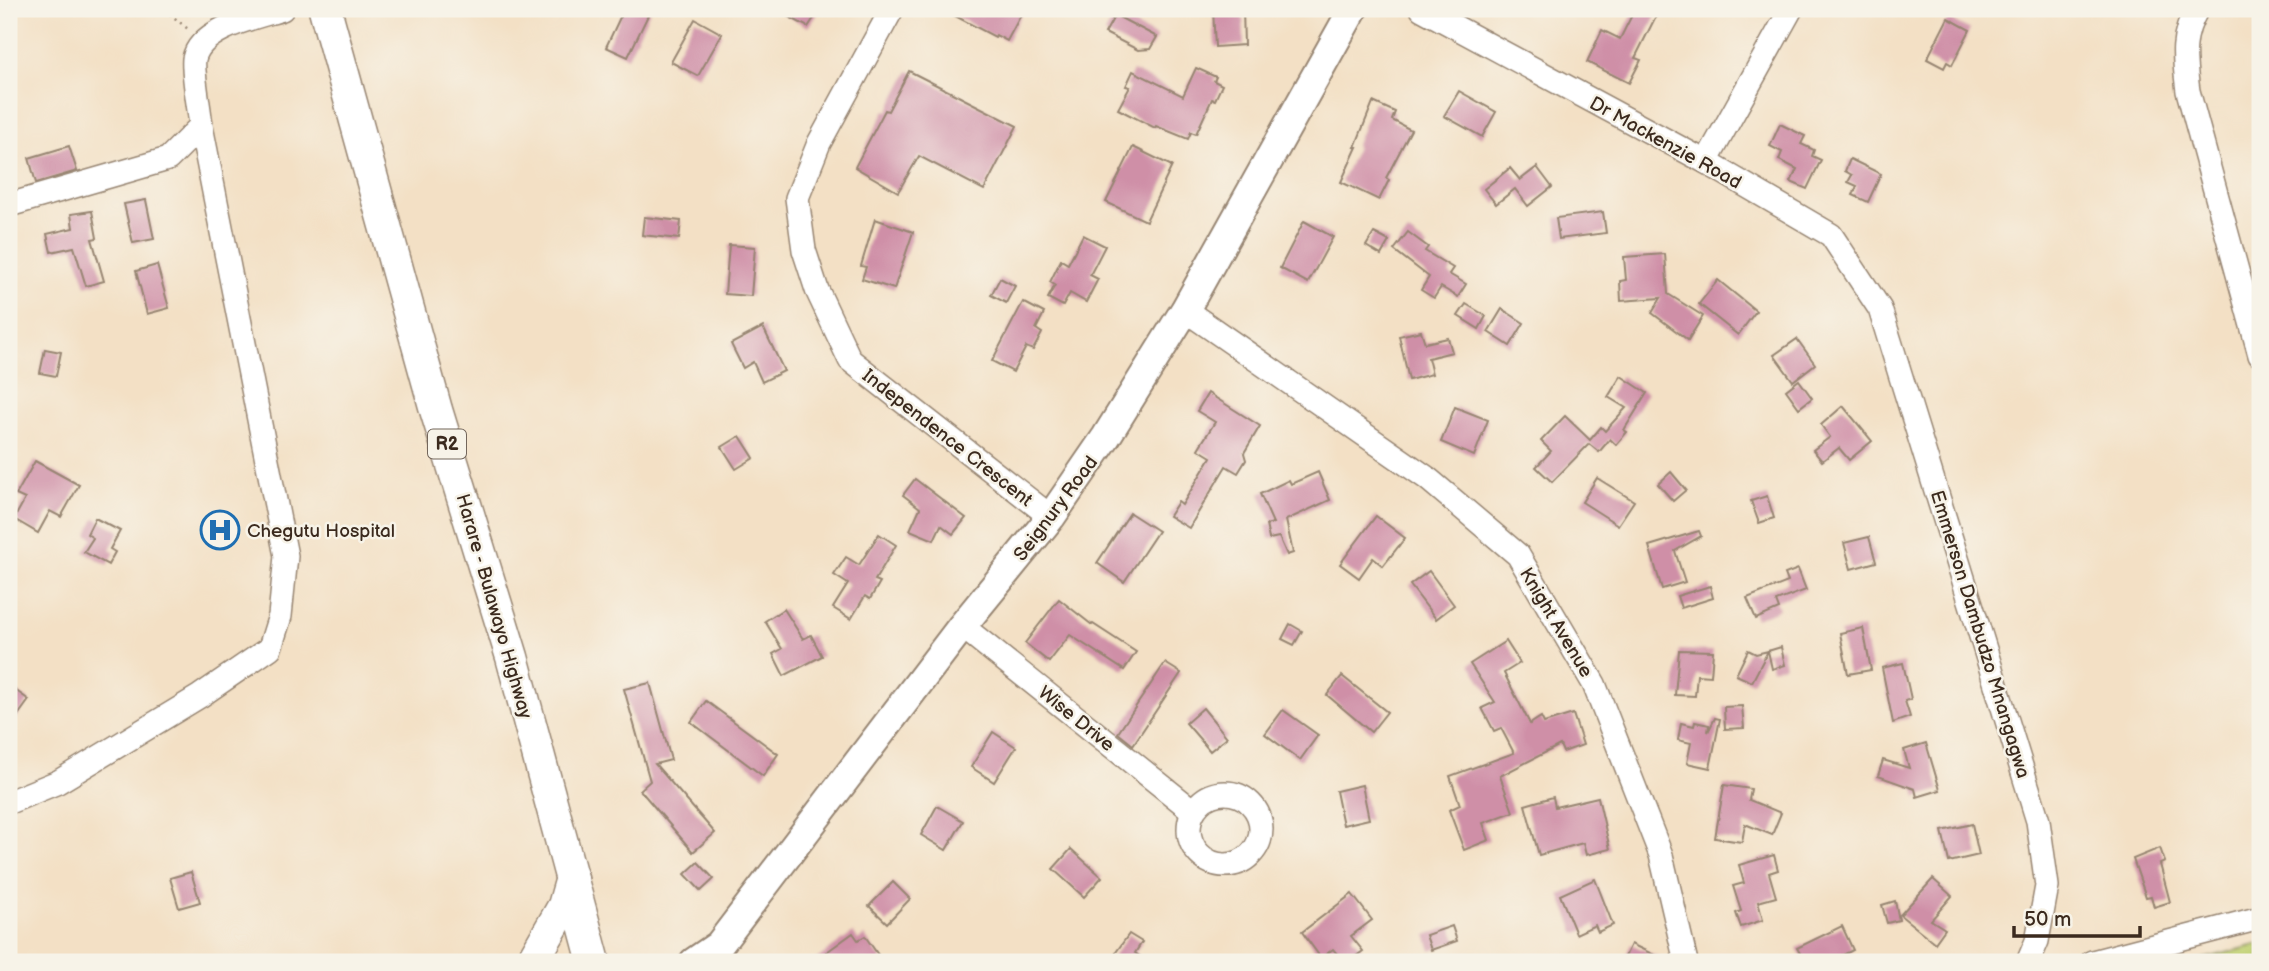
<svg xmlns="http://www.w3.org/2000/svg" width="2269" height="971" font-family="'Balsamiq Sans',sans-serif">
<rect width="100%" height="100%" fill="#f7f3e8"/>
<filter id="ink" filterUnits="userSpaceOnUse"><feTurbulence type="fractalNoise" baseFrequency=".0143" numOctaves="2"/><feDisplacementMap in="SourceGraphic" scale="14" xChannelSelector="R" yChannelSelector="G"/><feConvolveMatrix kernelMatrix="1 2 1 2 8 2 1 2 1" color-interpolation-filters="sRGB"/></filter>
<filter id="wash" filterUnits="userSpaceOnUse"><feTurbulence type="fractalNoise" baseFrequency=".00686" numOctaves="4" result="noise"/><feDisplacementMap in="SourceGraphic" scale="28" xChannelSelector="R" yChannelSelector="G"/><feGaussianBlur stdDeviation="1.57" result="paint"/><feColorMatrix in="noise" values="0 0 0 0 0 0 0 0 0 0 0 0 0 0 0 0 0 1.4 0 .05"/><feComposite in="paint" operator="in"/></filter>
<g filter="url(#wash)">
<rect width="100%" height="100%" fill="#f3e0c5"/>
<!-- green -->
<polygon fill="#c1d173" stroke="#7e7e48" stroke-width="2" points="2260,944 2260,962 2192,962"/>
<g id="blocks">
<!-- building -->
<g fill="#cf8fa7">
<polygon points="624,9 651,9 628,57 606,47"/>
<polygon points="774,9 820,9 808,27"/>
<polygon points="942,9 1024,9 1007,41 996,35 995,37"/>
<polygon points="1213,9 1243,9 1244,45 1215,47"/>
<polygon points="1635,9 1647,9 1657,14 1635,58 1641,60 1629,83 1587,62 1602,30 1620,39"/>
<polygon points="1115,15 1157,37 1150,49 1138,50 1105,33"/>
<polygon points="1948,18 1970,30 1952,65 1947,62 1944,68 1927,59"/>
<polygon points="695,19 722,34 698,76 671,62"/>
<polygon points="1196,68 1216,77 1214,81 1222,85 1215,100 1212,99 1196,134 1191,132 1188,139 1156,126 1155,128 1118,109 1130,87 1126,86 1133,71 1183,96"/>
<polygon points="909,71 1017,126 984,190 919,156 898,192 855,167 885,110 888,111"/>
<polygon points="1459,91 1496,112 1482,137 1444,116"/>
<polygon points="1373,102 1395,112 1392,120 1411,130 1386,178 1389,180 1379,200 1341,182 1357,147 1355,147"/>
<polygon points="1780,124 1805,136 1801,144 1814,150 1812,156 1821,160 1807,189 1791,182 1797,169 1779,160 1782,152 1770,146"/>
<polygon points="69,146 77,171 36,183 29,158"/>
<polygon points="1133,147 1172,166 1146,221 1106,202"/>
<polygon points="1850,159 1881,174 1868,202 1853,195 1857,186 1848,182 1852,175 1845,171"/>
<polygon points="1537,167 1552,187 1528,206 1515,189 1496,204 1484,189 1510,168 1520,180"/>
<polygon points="146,200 154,239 133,243 124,204"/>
<polygon points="92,211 97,238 92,239 104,281 86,286 74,247 51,252 47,234 73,228 71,214"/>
<polygon points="1603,212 1606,233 1559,239 1556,218"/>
<polygon points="644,217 681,221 679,239 642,235"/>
<polygon points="875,219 913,232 894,289 862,279 866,267 861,266"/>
<polygon points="1304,221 1333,237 1308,283 1280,268"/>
<polygon points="1408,232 1428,247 1425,251 1453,268 1449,274 1466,284 1458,297 1441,287 1434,298 1421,290 1429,277 1394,250"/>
<polygon points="1374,233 1389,241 1381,255 1366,246"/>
<polygon points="1083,235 1105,246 1090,275 1098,279 1086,302 1070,293 1063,306 1048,298 1055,285 1050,282 1061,260 1068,264"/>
<polygon points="729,245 755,247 751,296 725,294"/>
<polygon points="1665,254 1668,294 1703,316 1688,340 1652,313 1661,298 1621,301 1620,281 1626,280 1624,257"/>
<polygon points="157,265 169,308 147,314 136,271"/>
<polygon points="1000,278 1015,286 1006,303 991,295"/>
<polygon points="1718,280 1756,311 1738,335 1699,304"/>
<polygon points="1023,302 1044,313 1036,329 1042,333 1033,350 1026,347 1013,372 992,361"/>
<polygon points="1466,304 1486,316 1479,329 1458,316"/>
<polygon points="1502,309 1524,323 1510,346 1488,332"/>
<polygon points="763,327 784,371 762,382 753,362 743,368 731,344"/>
<polygon points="1421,331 1425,343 1448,338 1452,352 1428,358 1432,374 1409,380 1399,336"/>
<polygon points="1797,339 1815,364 1793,381 1774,355"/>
<polygon points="45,349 61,352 56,376 40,373"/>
<polygon points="1621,376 1647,393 1624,430 1627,432 1616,445 1610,439 1599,452 1589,444 1552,482 1536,467 1551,451 1541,441 1565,416 1590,440 1601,427 1605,431 1626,408 1608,397"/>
<polygon points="1799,380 1812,398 1799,408 1786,390"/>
<polygon points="1208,393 1260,426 1244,453 1246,460 1238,473 1226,466 1189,528 1169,516 1178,502 1182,505 1211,457 1198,449 1215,422 1197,411"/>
<polygon points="1843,406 1872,441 1849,460 1839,448 1822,461 1813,450 1830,437 1821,425"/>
<polygon points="1455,407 1488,420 1474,456 1441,442"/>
<polygon points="740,436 754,458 736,469 722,447"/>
<polygon points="35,461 79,485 61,517 50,511 38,533 14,519 25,499 16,495"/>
<polygon points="1318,472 1330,500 1286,520 1293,553 1287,555 1279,537 1269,539 1266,525 1273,523 1260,494 1289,480 1291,484"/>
<polygon points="1671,472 1686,490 1673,501 1658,484"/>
<polygon points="1597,478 1634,501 1618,525 1582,502"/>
<polygon points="915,479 966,518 953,534 941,525 934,540 910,530 920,508 903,495"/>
<polygon points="1767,496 1774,518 1759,523 1751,501"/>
<polygon points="1130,513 1158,531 1124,582 1097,563"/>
<polygon points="1376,516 1405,538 1383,566 1373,558 1359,578 1340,564"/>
<polygon points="95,518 120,531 110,549 115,552 108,565 84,552 93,538 87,534"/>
<polygon points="1699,531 1701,536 1675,551 1685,582 1662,589 1649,546"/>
<polygon points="879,534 896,545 875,580 880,582 870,599 865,596 851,619 833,608 848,584 834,575 846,557 859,565"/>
<polygon points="1869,537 1876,562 1851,569 1844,543"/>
<polygon points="1798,569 1806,590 1776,601 1779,609 1756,619 1747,598 1788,582 1785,574"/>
<polygon points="1429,571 1454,605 1436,619 1410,585"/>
<polygon points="1710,586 1713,598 1681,608 1677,596"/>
<polygon points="1059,599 1092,625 1093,624 1136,652 1124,670 1070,635 1049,662 1025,643"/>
<polygon points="784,609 803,639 811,635 822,656 784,676 773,654 782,649 765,621"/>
<polygon points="1290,624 1302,631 1294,645 1282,639"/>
<polygon points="1863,628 1871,670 1848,674 1840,633"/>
<polygon points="1506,641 1520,663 1504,673 1530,724 1541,717 1544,723 1573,714 1583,745 1563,752 1560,745 1500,776 1513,812 1483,823 1489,840 1464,850 1449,810 1460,805 1450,776 1514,753 1501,728 1494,731 1482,708 1495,702 1470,664"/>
<polygon points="1781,647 1785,665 1772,669 1768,651"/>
<polygon points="1679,650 1713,651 1711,676 1697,675 1695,696 1675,695"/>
<polygon points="1748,650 1756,654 1768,651 1752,682 1736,675"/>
<polygon points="1165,663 1181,673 1133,745 1118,733"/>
<polygon points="1903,663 1911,699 1905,701 1910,717 1893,723 1882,668"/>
<polygon points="1342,676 1387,712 1371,732 1327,695"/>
<polygon points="650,683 671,760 655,764 715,833 693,852 640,790 650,781 624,689"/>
<polygon points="15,690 29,700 9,728 9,699"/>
<polygon points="706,701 778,754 763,776 691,722"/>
<polygon points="1742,706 1744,728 1725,729 1724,707"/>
<polygon points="1203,708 1227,737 1210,751 1186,723"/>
<polygon points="1283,710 1318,735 1300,760 1265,734"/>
<polygon points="1715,718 1720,719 1710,768 1687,763 1691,743 1678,740 1681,723 1694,726 1695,722 1709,725 1708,732"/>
<polygon points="993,732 1016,747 994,782 971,767"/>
<polygon points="1926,743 1940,790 1917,797 1915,789 1878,776 1883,760 1909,768 1904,750"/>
<polygon points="1362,785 1369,819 1343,825 1336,791"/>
<polygon points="1724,785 1751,789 1749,800 1781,813 1772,835 1745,824 1742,842 1715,838"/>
<polygon points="1553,797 1555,807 1598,797 1610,849 1586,855 1583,843 1539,855 1525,805"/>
<polygon points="937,806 963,821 946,850 921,835"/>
<polygon points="1972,824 1979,855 1949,862 1942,831"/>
<polygon points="2160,848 2165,862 2160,864 2170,902 2154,907 2151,896 2146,897 2133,859"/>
<polygon points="1071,849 1102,877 1084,897 1053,869"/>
<polygon points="1774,855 1778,870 1769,873 1776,897 1758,902 1763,920 1741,927 1736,913 1741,911 1733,886 1744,883 1739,865"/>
<polygon points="698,862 714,879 701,891 685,874"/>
<polygon points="191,872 200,902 179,908 170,878"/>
<polygon points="1595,879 1613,925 1598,932 1595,925 1576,934 1560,895"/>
<polygon points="1933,879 1952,896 1931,920 1945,929 1935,943 1900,915"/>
<polygon points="893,882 910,899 887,923 869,906"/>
<polygon points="1352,894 1372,920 1351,936 1363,951 1348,962 1344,962 1333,949 1321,958 1302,932"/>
<polygon points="1895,901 1899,920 1887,923 1882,905"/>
<polygon points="1452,926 1457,941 1431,950 1426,935"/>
<polygon points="1842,926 1853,950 1829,962 1805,962 1797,948"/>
<polygon points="853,933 858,940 865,936 883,962 813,962"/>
<polygon points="1129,934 1142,942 1135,953 1148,962 1109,962"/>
<polygon points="1631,944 1669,962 1637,962 1625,957"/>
</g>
</g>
</g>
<g filter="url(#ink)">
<use href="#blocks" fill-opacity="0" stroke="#978572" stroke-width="2"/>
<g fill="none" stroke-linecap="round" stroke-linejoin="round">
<defs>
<g id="minor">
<polyline points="892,9 819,143 797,198 804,250 817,290 850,360 1051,517"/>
<polyline points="1422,9 1706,162 1831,235 1880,309 2038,821 2047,886 2037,941 2028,962"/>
<path d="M2197 9C2180 38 2184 59 2188 91L2260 355"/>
<polyline points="1706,162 1791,9"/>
<path d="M9 205 168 159 201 126C200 112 192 71 194 59 200 28 257 17 282 9"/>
<polyline points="1185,310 1427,478 1518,555 1594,684 1661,855 1686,962"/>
<polyline points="962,626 1193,811"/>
<circle cx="1225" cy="829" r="36"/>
<polyline points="9,802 58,782 200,696 270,648 280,616 286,556 201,126"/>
<polyline points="2092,962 2260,918"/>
</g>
<polyline id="major" points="694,962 719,945 962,626 1051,517 1106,437 1185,310 1353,9"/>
<g id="highway">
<polyline points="325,9 436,410 512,657 594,962"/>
<polyline points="532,962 564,906 572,878"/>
</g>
</defs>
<!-- minor casing -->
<use href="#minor" stroke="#978572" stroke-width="26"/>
<!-- major casing -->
<use href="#major" stroke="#978572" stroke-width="32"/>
<!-- highway casing -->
<use href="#highway" stroke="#978572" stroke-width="35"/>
<!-- path -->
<polyline stroke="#978572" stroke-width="2.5" stroke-dasharray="2 5" stroke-linecap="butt" points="164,9 188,29"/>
<!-- minor -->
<use href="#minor" stroke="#fff" stroke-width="23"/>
<!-- major -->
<use href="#major" stroke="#fff" stroke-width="28"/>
<!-- highway -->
<use href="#highway" stroke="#fff" stroke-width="32"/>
</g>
</g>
<!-- icons -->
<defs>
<symbol id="hospital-ring" viewBox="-11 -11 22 22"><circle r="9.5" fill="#f7f3e8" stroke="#1f6fb2" stroke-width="1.5"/><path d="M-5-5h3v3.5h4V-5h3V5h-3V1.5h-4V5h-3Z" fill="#1f6fb2"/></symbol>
</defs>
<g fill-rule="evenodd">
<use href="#hospital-ring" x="198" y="508" width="44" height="44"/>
</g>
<g text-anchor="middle" stroke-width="5" stroke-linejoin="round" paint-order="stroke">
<!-- shield labels -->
<rect fill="#f7f3e8" stroke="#73665b" stroke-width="2" x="428" y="429.5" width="38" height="29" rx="5"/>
<g font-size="18" font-weight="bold" fill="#3b2a1e">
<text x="447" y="450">R2</text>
</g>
<!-- street labels -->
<g font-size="19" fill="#3b2a1e" stroke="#f7f3e8">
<text transform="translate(1666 142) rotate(29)" y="7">Dr Mackenzie Road</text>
<text transform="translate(948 437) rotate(38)" y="7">Independence Crescent</text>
<text transform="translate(1055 508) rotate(-53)" y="7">Seignury Road</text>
<text transform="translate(495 606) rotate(74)" y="7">Harare - Bulawayo Highway</text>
<text transform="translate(1557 622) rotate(59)" y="7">Knight Avenue</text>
<text transform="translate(1981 634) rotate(73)" y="7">Emmerson Dambudzo Mnangagwa</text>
<text transform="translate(1077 718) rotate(39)" y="7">Wise Drive</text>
</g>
<!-- poi labels -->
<g font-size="19" fill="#3b2a1e" stroke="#f7f3e8" text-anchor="start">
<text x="247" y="537">Chegutu Hospital</text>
</g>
</g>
<!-- margin -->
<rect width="2269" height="971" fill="none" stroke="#f7f3e8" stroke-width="35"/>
<!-- scale -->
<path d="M2014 926v10h126v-10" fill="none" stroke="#3b2a1e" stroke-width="3.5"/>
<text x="2024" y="926" font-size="21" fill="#3b2a1e" stroke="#f7f3e8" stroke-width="5" paint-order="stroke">50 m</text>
</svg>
